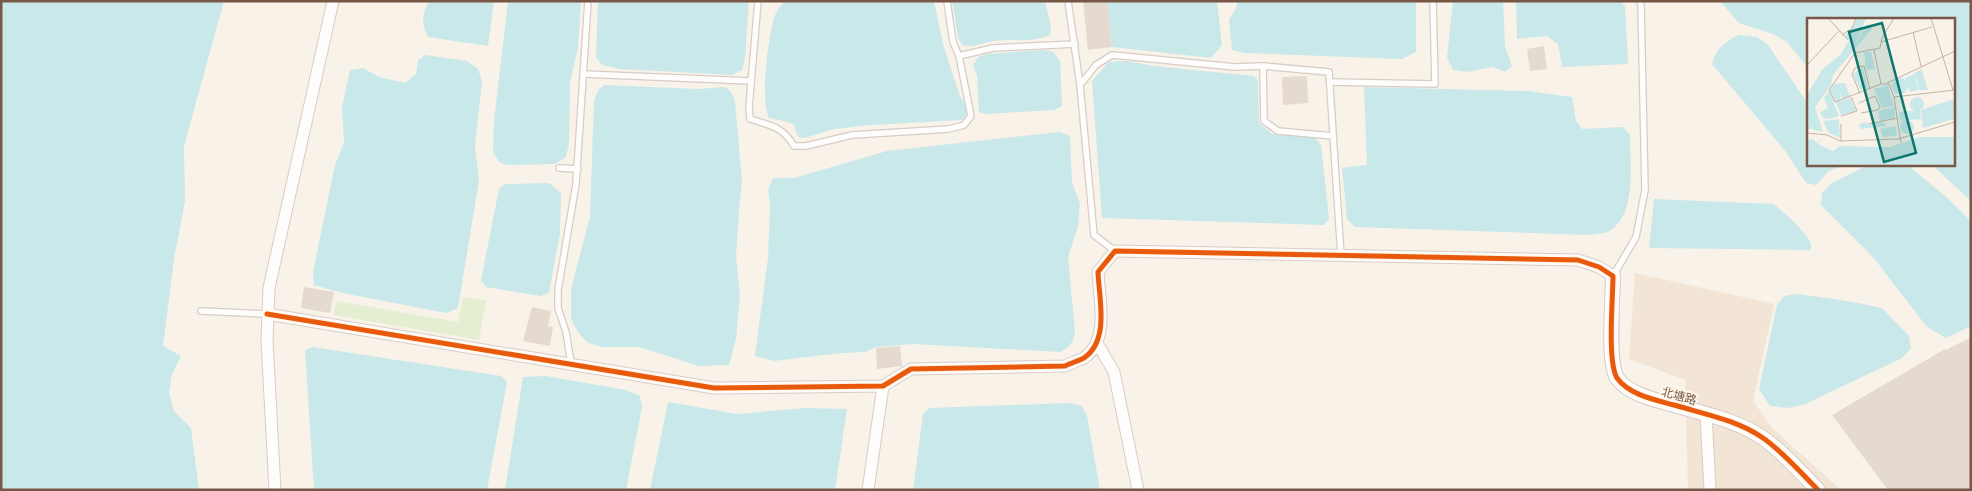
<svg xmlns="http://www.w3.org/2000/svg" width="1972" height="491" font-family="Lato,'Noto Sans SC',sans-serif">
<rect width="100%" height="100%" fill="#f8f2e9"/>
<!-- residential -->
<polygon fill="#f2e5d6" points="1635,273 1774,304 1753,401 1774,430 1841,490 1688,490 1685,380 1629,359"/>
<!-- green -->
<polygon fill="#e4efd2" points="463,297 486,301 479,340 334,315 336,301 458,322"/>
<!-- water -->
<g fill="#c9e8ea">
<polygon points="1,1 224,1 184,146 185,201 174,259 163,346 181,356 172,374 169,392 174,411 191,428 199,490 1,490"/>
<path d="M429 1H494L488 46 428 37C421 23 422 15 429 1Z"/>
<polygon points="508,1 581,1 578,48 570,82 569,143 566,157 555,164 507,165 499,162 493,152 494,121"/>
<polygon points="598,1 749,1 745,58 742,70 732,75 620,69 602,65 596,57"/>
<path d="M785 1H934L944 48 960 96 966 106V115L962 120 871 125 834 129 805 138 799 137 796 132 794 125 788 122 769 118C760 100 768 33 776 13 778 8 781 5 785 1Z"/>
<path d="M952 1H1045L1051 27 1050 35C1028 44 1014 38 993 41 982 43 973 48 962 45L958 37Z"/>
<polygon points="1107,1 1217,1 1222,45 1211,58 1112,47"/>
<polygon points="1237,1 1416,1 1416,52 1402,59 1244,53 1232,50 1229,20 1237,6"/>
<polygon points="1453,1 1503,1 1505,46 1512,66 1505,72 1493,67 1467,72 1453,70 1447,57"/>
<polygon points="1516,1 1620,1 1625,6 1628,64 1562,67 1558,44 1547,36 1517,39"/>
<polygon points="1720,1 1971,1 1971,201 1931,164 1953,164 1953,19 1808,19 1808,68 1787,42 1773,34 1739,23"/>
<path d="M1739 35 1757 37 1768 45 1808 104V164H1846L1829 171 1816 185 1806 183 1786 152 1712 64C1715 49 1726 41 1739 35Z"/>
<polygon points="1045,50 1053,52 1060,61 1062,106 1054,110 986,114 979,112 977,75 973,65 978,57 987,54"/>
<polygon points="425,55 467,61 478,69 482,81 475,147 479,180 458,308 446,313 343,293 314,285 313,272 335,165 344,143 342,107 350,70 363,68 379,77 405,83 416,74 418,60"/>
<polygon points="1126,61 1154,66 1253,76 1258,80 1259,123 1272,134 1314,136 1321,145 1329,219 1324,225 1102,218 1092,81 1109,62"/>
<polygon points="605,85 698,89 725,87 731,92 735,101 742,182 739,210 736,256 740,295 736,339 729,365 699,366 639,347 601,347 587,342 578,332 571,319 571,289 590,217 594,100 599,89"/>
<path d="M1364 87 1528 91 1572 97 1576 121 1582 129 1623 127 1630 135C1630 163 1637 216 1609 231 1604 234 1595 234 1589 235L1355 227 1347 219 1342 168 1367 165Z"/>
<path d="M1060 132 1070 136 1072 182 1080 204 1078 227 1068 257 1075 332C1073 342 1070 348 1060 352L913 344 876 347 865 352 841 353 774 361 755 356 768 258 770 207 768 190 773 178H794L887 151Z"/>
<polygon points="1870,164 1906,164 1944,195 1971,221 1971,326 1969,327 1946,338 1927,327 1873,257 1821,205 1822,193 1832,183"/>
<polygon points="549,183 561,193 560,233 549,293 540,296 486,287 481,280 499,189 505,184"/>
<path d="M1654 199 1773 204C1781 209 1807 233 1810 242 1811 242 1811 249 1811 250L1649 248Z"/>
<polygon points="1798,294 1853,302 1882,308 1909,336 1911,348 1902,358 1803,405 1788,408 1770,406 1759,389 1777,305 1784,296"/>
<polygon points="312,347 501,376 507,382 487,490 314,490 305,350"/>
<polygon points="546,376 626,390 640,396 642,407 626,490 505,490 523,377"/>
<polygon points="668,402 737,414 806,408 847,409 835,490 650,490"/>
<polygon points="1069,403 1082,406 1087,416 1100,490 913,490 923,414 929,408"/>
</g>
<!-- building -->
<g fill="#e5dad0">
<polygon points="1083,1 1107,1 1112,47 1088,50"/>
<polygon points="1544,46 1547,69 1530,71 1527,49"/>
<polygon points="1307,76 1308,103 1283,105 1282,77"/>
<polygon points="304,287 334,292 330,313 301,308"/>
<polygon points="532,307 551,311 548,326 553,327 550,346 523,341"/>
<polygon points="1971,337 1971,490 1888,490 1832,415 1945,349 1946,350"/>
<polygon points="900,346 902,366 877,369 876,348"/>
</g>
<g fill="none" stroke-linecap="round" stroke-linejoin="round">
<defs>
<g id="service">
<path d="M758 1 749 107 750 119C771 126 782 126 794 146H806L852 135 949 129 964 125 971 116 959 56 953 42 947 1"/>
<polyline points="1068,1 1080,85 1094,235 1115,251"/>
<polyline points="959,56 993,48 1075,44"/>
<polyline points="1263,66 1264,121 1278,131 1333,136"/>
<polyline points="584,74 751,81"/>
<polyline points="1330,82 1435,84 1433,1"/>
<polyline points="1080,85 1096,65 1112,55 1235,67 1263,66 1329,72 1341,256"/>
<polyline points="559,168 578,169"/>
<polyline points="1613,276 1636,237 1645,190 1641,5 1640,1"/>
<polyline points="201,311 267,314"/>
<polyline points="571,363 566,332 558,308 558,290 576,184 588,1"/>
</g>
<g id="minor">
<path d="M267 314 714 388 883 386 911 369 1065 366C1071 363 1078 361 1084 358 1110 340 1099 299 1098 272L1115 251 1578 260 1599 267 1613 276"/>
<polyline points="1097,343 1114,372 1138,490"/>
<polyline points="1706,414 1710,490"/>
<polyline points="275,490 267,341 269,288 333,1"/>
<polyline points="868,490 883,386"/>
</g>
<path id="tertiary" d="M1613 276C1613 297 1607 361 1617 378 1629 395 1656 400 1674 405 1704 414 1737 420 1763 438 1782 451 1801 473 1818 490"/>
</defs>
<!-- service casing -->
<use href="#service" stroke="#d6cdc6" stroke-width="8"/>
<!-- minor casing -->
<use href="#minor" stroke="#d6cdc6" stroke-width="13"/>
<!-- tertiary casing -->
<use href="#tertiary" stroke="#d6cdc6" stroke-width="16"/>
<!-- service -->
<use href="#service" stroke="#fefdfc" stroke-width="5.5"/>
<!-- minor -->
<use href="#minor" stroke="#fefdfc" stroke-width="11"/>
<!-- tertiary -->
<use href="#tertiary" stroke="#fefdfc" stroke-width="14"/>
<defs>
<path id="cycleway" d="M267 314 714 388 883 386 911 369 1065 366C1071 363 1078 361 1084 358 1110 340 1099 299 1098 272L1115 251 1578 260 1599 267 1613 276C1613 297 1607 361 1617 378 1629 395 1656 400 1674 405 1704 414 1737 420 1763 438 1782 451 1801 473 1818 490"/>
</defs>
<!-- cycleway casing -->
<use href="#cycleway" stroke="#fff7eb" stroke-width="8"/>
<!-- cycleway -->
<use href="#cycleway" stroke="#e8590c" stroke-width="5"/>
</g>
<g text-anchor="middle" stroke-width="4" stroke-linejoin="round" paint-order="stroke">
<!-- street labels -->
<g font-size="12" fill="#795746" stroke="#fff7eb">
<text transform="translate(1679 396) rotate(16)" y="4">北塘路</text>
</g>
</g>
<!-- overview -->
<g transform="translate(1807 18)">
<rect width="148" height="148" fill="#f8f2e9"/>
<path d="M50 0H59L48 27 58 8 61 6 65 11 26 57 24 67 8 89 16 114 6 112 4 107V111H0V104L4 106 0 102V77L15 52 34 36 42 22 37 18 45 11ZM57 34H64L68 51 59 52ZM56 49 61 70 53 72 46 56ZM114 51 115 53 121 72H113L107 55ZM107 56 112 72 103 74 98 60ZM85 68a8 8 0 1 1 16 0a8 8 0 1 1-16 0ZM38 65 43 78 36 81 33 74 34 81 27 83 23 72 27 66ZM81 67 87 88 75 90 67 71ZM22 73 32 98 22 101 16 100 13 94 21 90 17 80ZM103 86a7 7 0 1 1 14 0a7 7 0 1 1-14 0ZM43 80 49 93 34 97 29 84ZM147 81V101L116 110 114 92ZM88 89V100L73 103 71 93ZM113 92 114 101 93 103 92 94ZM32 101V106L33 120 22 115 16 103ZM93 109a7 7 0 1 1 14 0a7 7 0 1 1-14 0ZM59 104 61 107 77 104 79 108 53 111 52 106ZM89 108 90 118 76 119 73 111ZM113 119H147V147H0V122L6 121 10 125 15 120 11 126 26 133 33 128 83 129Z" fill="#c9e8ea"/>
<path fill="none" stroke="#c5b4a8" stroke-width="1" d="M21 0 41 22M124 0 146 72M106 14 114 48M35 17 45 10 49 0M74 24 125 9M67 32 74 66H82L87 79 94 125M0 47 32 13M80 65 148 33M74 66 28 84 22 72 48 35 73 30 75 20 87 0M53 76 45 56 48 50 57 48 63 71M87 79 148 72M52 85 68 78 73 89 71 92 54 95M34 98 50 93 44 79M34 106V123M61 106 91 100M0 115 20 117 33 123 91 121 148 104"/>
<path fill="#0f766e" fill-opacity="0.15" stroke="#0f766e" stroke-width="2.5" d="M75 5 109 135 77 144 42 14Z"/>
<rect width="148" height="148" fill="none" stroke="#795746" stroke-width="2.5"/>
</g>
<!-- border -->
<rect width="1972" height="491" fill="none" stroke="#795746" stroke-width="5"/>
</svg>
